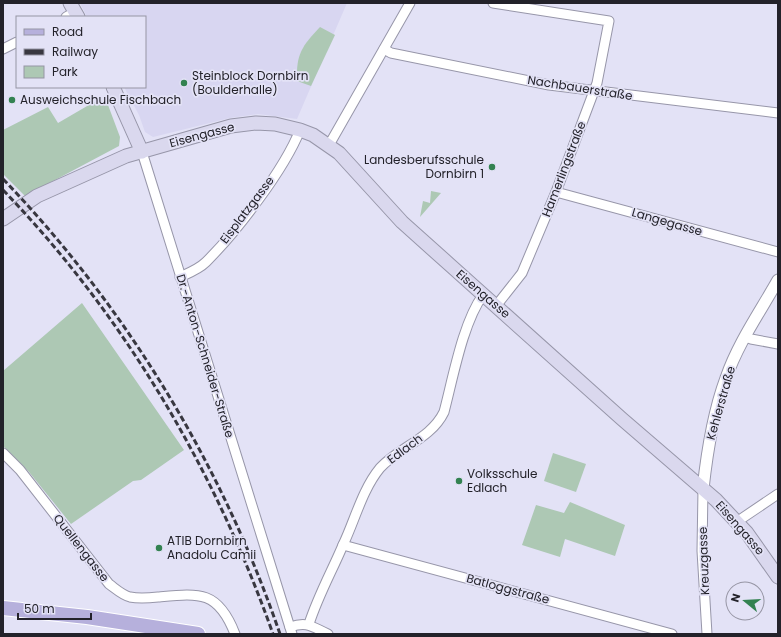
<svg xmlns="http://www.w3.org/2000/svg" width="781" height="637" font-family="Poppins,sans-serif">
<rect width="100%" height="100%" fill="#e3e2f6"/>
<!-- built -->
<polygon fill="#d8d6f1" points="80,3 347,3 297,119 258,114 230,118 153,137 145,132 139,115 124,87 145,87 145,17 87,17"/>
<!-- green -->
<g fill="#adc8b4">
<path d="M320 27 335 35 311 86 297 81C296 54 302 46 320 27Z"/>
<polygon points="94,102 108,105 120,137 119,146 25,196 3,174 3,130 48,107 58,123"/>
<polygon points="431,191 441,193 420,217 423,201 430,203"/>
<polygon points="82,303 184,450 141,480 133,481 71,524 29,472 3,446 3,371"/>
<polygon points="553,453 586,464 576,492 544,481"/>
<polygon points="570,502 625,525 615,556 565,539 560,557 522,545 536,505 564,513"/>
</g>
<g fill="none" stroke-linecap="round" stroke-linejoin="round">
<defs>
<g id="minor">
<polyline points="493,3 609,21 597,83 556,192 522,273 496,306"/>
<polyline points="66,17 75,12"/>
<polyline points="3,49 17,42"/>
<polyline points="384,49 391,53 549,85 778,113"/>
<polyline points="329,145 410,3"/>
<polyline points="142,152 292,634"/>
<polyline points="556,192 778,252"/>
<path d="M180 277C189 273 199 269 206 262 237 231 284 170 300 130"/>
<polyline points="745,337 751,339 778,344"/>
<path d="M3 453 20 470 109 584C116 589 122 595 130 597 140 599 149 598 158 597 199 593 218 590 235 634"/>
<polyline points="703,489 702,551 707,634"/>
<polyline points="738,521 778,494"/>
<polyline points="343,545 672,634"/>
<path d="M309 624C318 596 332 571 343 545 355 520 362 490 380 468 399 447 431 439 444 412 453 378 463 322 483 295"/>
<path d="M290 627C308 621 312 627 328 634"/>
</g>
<path id="tertiary" d="M703 489C707 452 713 413 726 378 738 343 760 312 778 280"/>
<g id="secondary">
<polyline points="70,3 78,17"/>
<polyline points="113,87 142,152"/>
<polyline points="3,219 37,196 126,156 231,126 256,123 275,124 300,130 313,135 339,153 402,222 450,265 622,419 716,500 747,533 778,577"/>
</g>
<polyline id="primary" points="3,608 87,617 198,634"/>
</defs>
<!-- minor casing -->
<use href="#minor" stroke="#9796a9" stroke-width="11"/>
<!-- tertiary casing -->
<use href="#tertiary" stroke="#9796a9" stroke-width="13"/>
<!-- secondary casing -->
<use href="#secondary" stroke="#9796a9" stroke-width="15"/>
<!-- primary casing -->
<use href="#primary" stroke="#fff" stroke-width="16"/>
<!-- minor -->
<use href="#minor" stroke="#fff" stroke-width="9"/>
<!-- tertiary -->
<use href="#tertiary" stroke="#fff" stroke-width="11"/>
<!-- secondary -->
<use href="#secondary" stroke="#dad8ee" stroke-width="13"/>
<!-- primary -->
<use href="#primary" stroke="#b6b0dc" stroke-width="14"/>
<!-- rail -->
<g stroke="#383740" stroke-width="3" stroke-dasharray="6 3" stroke-linecap="butt">
<path d="M3 179C127 308 222 465 280 634"/>
<path d="M3 190C124 315 215 470 273 634"/>
</g>
</g>
<!-- markers -->
<g fill="#338251" stroke="#e3e2f6" stroke-width="1.5">
<circle cx="184" cy="83" r="4"/>
<circle cx="12" cy="100" r="4"/>
<circle cx="492" cy="167" r="4"/>
<circle cx="459" cy="481" r="4"/>
<circle cx="159" cy="548" r="4"/>
</g>
<g text-anchor="middle" stroke-width="3.5" stroke-linejoin="round" paint-order="stroke">
<!-- poi labels -->
<g font-size="12" fill="#23222a" stroke="#e3e2f6" text-anchor="start">
<text x="192" y="80">Steinblock Dornbirn<tspan x="192" dy="14">(Boulderhalle)</tspan></text>
<text x="20" y="104">Ausweichschule Fischbach</text>
<text x="484" y="164" text-anchor="end">Landesberufsschule<tspan x="484" dy="14">Dornbirn 1</tspan></text>
<text x="467" y="478">Volksschule<tspan x="467" dy="14">Edlach</tspan></text>
<text x="167" y="545">ATIB Dornbirn<tspan x="167" dy="14">Anadolu Camii</tspan></text>
</g>
<!-- street labels -->
<g font-size="12" fill="#23222a" stroke="#e3e2f6">
<text transform="translate(580 88) rotate(9)" y="4">Nachbauerstraße</text>
<text transform="translate(202 135) rotate(-15)" y="4">Eisengasse</text>
<text transform="translate(564 169) rotate(-69)" y="4">Hamerlingstraße</text>
<text transform="translate(247 210) rotate(-53)" y="4">Eisplatzgasse</text>
<text transform="translate(667 222) rotate(16)" y="4">Langegasse</text>
<text transform="translate(483 294) rotate(41)" y="4">Eisengasse</text>
<text transform="translate(205 356) rotate(73)" y="4">Dr.-Anton-Schneider-Straße</text>
<text transform="translate(721 403) rotate(-74)" y="4">Kehlerstraße</text>
<text transform="translate(405 449) rotate(-37)" y="4">Edlach</text>
<text transform="translate(740 528) rotate(49)" y="4">Eisengasse</text>
<text transform="translate(81 548) rotate(52)" y="4">Quellengasse</text>
<text transform="translate(704 561) rotate(-92)" y="4">Kreuzgasse</text>
<text transform="translate(508 589) rotate(15)" y="4">Batloggstraße</text>
</g>
</g>
<!-- border -->
<rect width="781" height="637" fill="none" stroke="#23222a" stroke-width="8"/>
<!-- legend -->
<rect x="16" y="16" width="130" height="72" fill="#e3e2f6" stroke="#9695a4"/>
<rect x="24" y="29" width="20" height="6" fill="#b6b0dc" stroke="#9695a4"/>
<text x="52" y="36" font-size="12" fill="#23222a">Road</text>
<rect x="24" y="49" width="20" height="6" fill="#383740" stroke="#9695a4"/>
<text x="52" y="56" font-size="12" fill="#23222a">Railway</text>
<rect x="24" y="66" width="20" height="12" fill="#adc8b4" stroke="#9695a4"/>
<text x="52" y="76" font-size="12" fill="#23222a">Park</text>
<!-- north arrow -->
<g transform="translate(745 601) rotate(288)"><circle r="19" fill="#e3e2f6" stroke="#9695a4"/>
<path d="M0-3L7 15L0 10L-7 15Z" fill="#338251"/>
<text y="-6" font-size="11" font-weight="bold" text-anchor="middle" fill="#23222a">N</text>
</g>
<!-- scale -->
<path d="M18 613v6h73v-6" fill="none" stroke="#23222a" stroke-width="2"/>
<text x="24" y="613" font-size="12" fill="#23222a" stroke="#e3e2f6" stroke-width="3" paint-order="stroke">50 m</text>
</svg>
